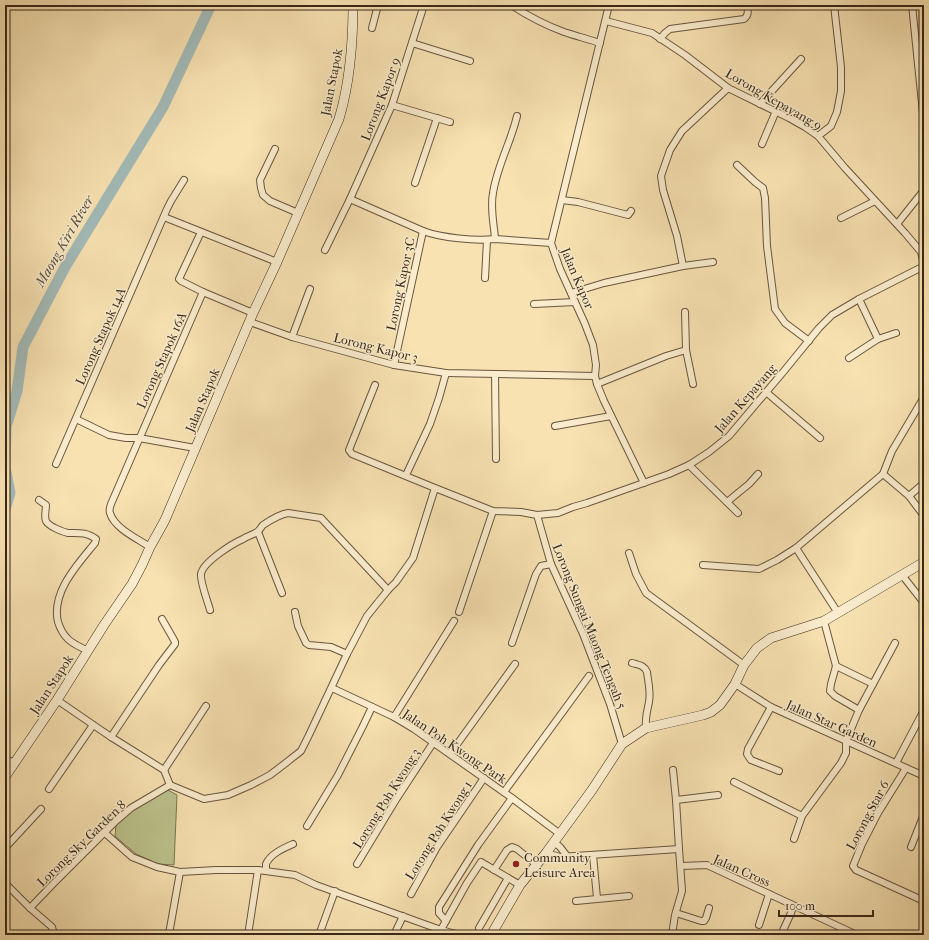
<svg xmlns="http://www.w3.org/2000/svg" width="929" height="940" font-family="'IM FELL French Canon',serif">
<rect width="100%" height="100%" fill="#f8e2b2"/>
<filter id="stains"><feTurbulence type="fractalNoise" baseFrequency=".005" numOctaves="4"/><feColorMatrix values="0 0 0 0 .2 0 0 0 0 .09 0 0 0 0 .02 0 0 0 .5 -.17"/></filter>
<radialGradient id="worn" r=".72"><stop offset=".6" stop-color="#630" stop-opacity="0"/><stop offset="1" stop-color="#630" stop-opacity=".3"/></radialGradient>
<!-- green -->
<polygon fill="#bcc38d" stroke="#7a7652" points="168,790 177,795 174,865 158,864 136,854 115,836 116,825 132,810"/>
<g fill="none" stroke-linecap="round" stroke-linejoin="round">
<!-- river -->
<polyline stroke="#a3bbb8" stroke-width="11" points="5,509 10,493 5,467 6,427 17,391 23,347 65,267 163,107 211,5"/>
<defs>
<g id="street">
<path d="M511 5C528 16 545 25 564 32 576 36 588 39 600 43"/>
<polyline points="609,5 551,243 560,269 585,324 593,345 596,365 595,376 597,384 604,401 644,483"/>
<polyline points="912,5 924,123"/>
<polyline points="606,21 652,33 685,55 728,88 789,118 805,127 818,136 845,168 905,233 921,252 924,264"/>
<polyline points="372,28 378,5"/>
<path d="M660 39 665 33 670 29 744 19C749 15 748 11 747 5"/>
<polyline points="412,43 470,61"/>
<polyline points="760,104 801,59"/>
<polyline points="392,105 450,122"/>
<polyline points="818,136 831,126 837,112 841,91 841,67 834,5"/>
<polyline points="762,144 776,111"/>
<polyline points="275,149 260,180 261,188 263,195 270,201 298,213"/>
<polyline points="737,165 755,182 763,188 765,198 767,246 775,309 785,323 809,341"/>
<polyline points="415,183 437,118"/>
<path d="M350 199 423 231C442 238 475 241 495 239L551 243"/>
<polyline points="562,200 578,202 628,215 631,211"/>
<polyline points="164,217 277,262"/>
<polyline points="841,218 875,201"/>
<polyline points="897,224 924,190"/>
<polyline points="201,232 179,279 181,281 203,292 253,313"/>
<path d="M495 239C494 224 490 208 493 193 497 166 511 142 517 116"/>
<polyline points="325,250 350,199 392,105 424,5"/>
<polyline points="683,266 677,236 663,190 661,176 670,150 682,131 728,88"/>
<polyline points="485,278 487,240"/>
<polyline points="571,293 604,283 683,266 713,262"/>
<polyline points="859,299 878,339 896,333"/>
<polyline points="534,304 575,302"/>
<polyline points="685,312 686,350 693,384"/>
<polyline points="250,322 292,337 394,365 446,373 595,376"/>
<polyline points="292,337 310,289"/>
<polyline points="849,358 878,339"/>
<polyline points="394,365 423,231"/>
<polyline points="495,374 496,459"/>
<polyline points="597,384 666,356 686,350"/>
<polyline points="375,385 349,450 352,454 435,488 493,511 521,512 537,515 558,513 573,507 587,503 669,474 689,465 709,452 729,436 784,371 819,328 832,315 859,299 924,266"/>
<polyline points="766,392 820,438"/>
<polyline points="76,419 109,435 126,438 139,438 195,448"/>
<polyline points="555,426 611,416"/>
<polyline points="56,464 167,209 171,201 184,180"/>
<polyline points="689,465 738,513"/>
<polyline points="883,474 909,496 924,516"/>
<polyline points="406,475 430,424 439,398 446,373"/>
<polyline points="909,496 924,483"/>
<path d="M39 500 46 505C46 510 44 517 46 521 48 526 63 532 68 533 79 533 87 532 96 539L95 543C78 564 51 592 58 622 60 628 62 633 67 638 72 644 81 647 88 651"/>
<polyline points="727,502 749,484 758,474"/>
<polyline points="537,515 551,564 583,634 610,704 622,744"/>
<polyline points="258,532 282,593"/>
<path d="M150 547C138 539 114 528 110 513 109 511 110 507 111 504L203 292"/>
<polyline points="796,548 838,613"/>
<polyline points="629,553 636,574 646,593 744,665"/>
<polyline points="703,565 759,569 777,560 796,548 883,474 892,451 924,397"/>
<polyline points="902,575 924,603"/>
<path d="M210 610C208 602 200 582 201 574 203 562 232 544 243 539 247 536 253 535 257 532 260 530 261 527 263 525 269 521 281 514 288 513L321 518 388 590"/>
<polyline points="295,612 298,626 306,643 309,645 331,647 347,654"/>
<polyline points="459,612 493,511"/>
<polyline points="824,621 836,666 831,684 830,691 835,696 859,710"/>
<polyline points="512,643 536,574 541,566 551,564"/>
<path d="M632 663C639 665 644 665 647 672 648 681 651 692 649 702 647 712 645 718 646 728"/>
<polyline points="836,666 873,684"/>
<polyline points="735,684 771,707 924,776"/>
<polyline points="332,688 394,717 414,729 512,798 560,834"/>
<polyline points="57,700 111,737 164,770 170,785"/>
<polyline points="771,707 748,749 747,754 751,760 779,771"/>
<polyline points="394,717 454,621"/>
<polyline points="111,737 159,665 175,644 175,642 174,640 162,619"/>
<polyline points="450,754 515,664"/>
<polyline points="5,759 15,763"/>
<polyline points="896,763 924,710"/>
<polyline points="906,768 878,813 862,844 853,866 856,870 924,901"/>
<polyline points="164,770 206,706"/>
<polyline points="734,782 802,816"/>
<polyline points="170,785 204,799 228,795 251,785 270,775 287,762 301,751 309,735 347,654 367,616 388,590 396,582 413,558 435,488"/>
<polyline points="49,789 93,725"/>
<polyline points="504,792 589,676"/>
<polyline points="676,800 718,795"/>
<polyline points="307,826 338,775 362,728 372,707"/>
<polyline points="105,833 132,857 157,867 180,872 216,870 258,870 295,875 316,885 441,930 460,935"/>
<polyline points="794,839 802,816 841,763 846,753 846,741 859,710 895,643"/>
<polyline points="554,842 560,847 567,856"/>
<polyline points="911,847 924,814"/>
<polyline points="5,848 41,809"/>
<polyline points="546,853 560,857 679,849"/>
<polyline points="593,855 597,898"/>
<polyline points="357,864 397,798 433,743"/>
<polyline points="681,866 707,865 857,935"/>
<polyline points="494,870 507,850 512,847 517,849 537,865"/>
<path d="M266 871C266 869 266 866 266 864 270 854 284 848 293 844"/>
<polyline points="5,883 30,908 52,927 54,935"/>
<polyline points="411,894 437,847 484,778"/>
<polyline points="576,901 629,896"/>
<polyline points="30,908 53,884 116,821 131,808 170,785"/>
<polyline points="676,913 701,921 704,921 706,918 709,908"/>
<polyline points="446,921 439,913 439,907 478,845 512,798"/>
<polyline points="759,925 769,894"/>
<polyline points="479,928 508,878"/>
<polyline points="169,934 180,872"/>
<polyline points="248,935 258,870"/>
<polyline points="319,935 335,891"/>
<polyline points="394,935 403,916"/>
<polyline points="438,935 467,883 481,862 520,885"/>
<polyline points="672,935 675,915 682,891 679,849 676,800 673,770"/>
<polyline points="781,935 791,913 793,906"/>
</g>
<g id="secondary">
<path d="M5 777 57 700 104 625 132 584 142 565 150 547 165 520 253 313 277 262 339 119C350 82 353 43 353 5"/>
<polyline points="491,935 520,885 546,853 592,790 622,744 646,728 703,715 711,712 720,705 735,684 744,665 757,648 771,638 824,621 924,562"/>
</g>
</defs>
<!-- street casing -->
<use href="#street" stroke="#68563e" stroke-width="8"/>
<!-- secondary casing -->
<use href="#secondary" stroke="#382817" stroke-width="10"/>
<!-- street -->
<use href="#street" stroke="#faeccd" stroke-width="6"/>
<!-- secondary -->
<use href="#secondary" stroke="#faeccd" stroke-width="9"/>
</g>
<!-- markers -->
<circle fill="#8f2418" stroke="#faeccd" stroke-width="1.5" cx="516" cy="864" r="4"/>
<g text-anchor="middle" stroke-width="3" stroke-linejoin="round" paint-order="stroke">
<!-- street labels -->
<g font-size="13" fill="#382817" stroke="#faeccd">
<text transform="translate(331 82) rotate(-79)" y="5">Jalan Stapok</text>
<text transform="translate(380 99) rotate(-69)" y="5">Lorong Kapor 9</text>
<text transform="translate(774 99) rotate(30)" y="5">Lorong Kepayang 9</text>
<text transform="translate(578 278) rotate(67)" y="5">Jalan Kapor</text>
<text transform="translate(400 284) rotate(-78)" y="5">Lorong Kapor 3C</text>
<text transform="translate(100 336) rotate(-66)" y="5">Lorong Stapok 14A</text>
<text transform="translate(376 347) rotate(14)" y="5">Lorong Kapor 3</text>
<text transform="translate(161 360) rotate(-66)" y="5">Lorong Stapok 16A</text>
<text transform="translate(745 398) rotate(-49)" y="5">Jalan Kepayang</text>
<text transform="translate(202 400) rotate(-67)" y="5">Jalan Stapok</text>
<text transform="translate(590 626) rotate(68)" y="5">Lorong Sungai Maong Tengah 5</text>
<text transform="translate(51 684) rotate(-57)" y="5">Jalan Stapok</text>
<text transform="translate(832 723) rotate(24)" y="5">Jalan Star Garden</text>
<text transform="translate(455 746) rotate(34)" y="5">Jalan Poh Kwong Park</text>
<text transform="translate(386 798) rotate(-58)" y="5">Lorong Poh Kwong 3</text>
<text transform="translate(867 815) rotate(-62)" y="5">Lorong Star 6</text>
<text transform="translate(438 830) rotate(-58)" y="5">Lorong Poh Kwong 1</text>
<text transform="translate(81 843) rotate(-44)" y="5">Lorong Sky Garden 8</text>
<text transform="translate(742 870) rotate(24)" y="5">Jalan Cross</text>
</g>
<!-- poi labels -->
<g font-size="13" fill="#382817" stroke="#faeccd" text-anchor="start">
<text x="524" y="862">Community<tspan x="524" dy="15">Leisure Area</tspan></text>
</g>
<!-- water labels -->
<g font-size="14" font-style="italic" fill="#534d3f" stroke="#faeccd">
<text transform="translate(64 241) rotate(-60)" y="5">Maong Kiri River</text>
</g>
</g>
<!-- margin -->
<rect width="929" height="940" fill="none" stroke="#f8e2b2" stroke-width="20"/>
<rect x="6" y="6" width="917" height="928" fill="none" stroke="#382817" stroke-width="2"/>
<rect x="10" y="10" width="909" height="920" fill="none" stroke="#382817"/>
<!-- scale -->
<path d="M779 910v6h94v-6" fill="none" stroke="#382817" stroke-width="2"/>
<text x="785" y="910" font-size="12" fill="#382817" stroke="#faeccd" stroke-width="3" paint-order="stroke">100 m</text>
<rect width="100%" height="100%" filter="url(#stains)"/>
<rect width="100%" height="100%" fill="url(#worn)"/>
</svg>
